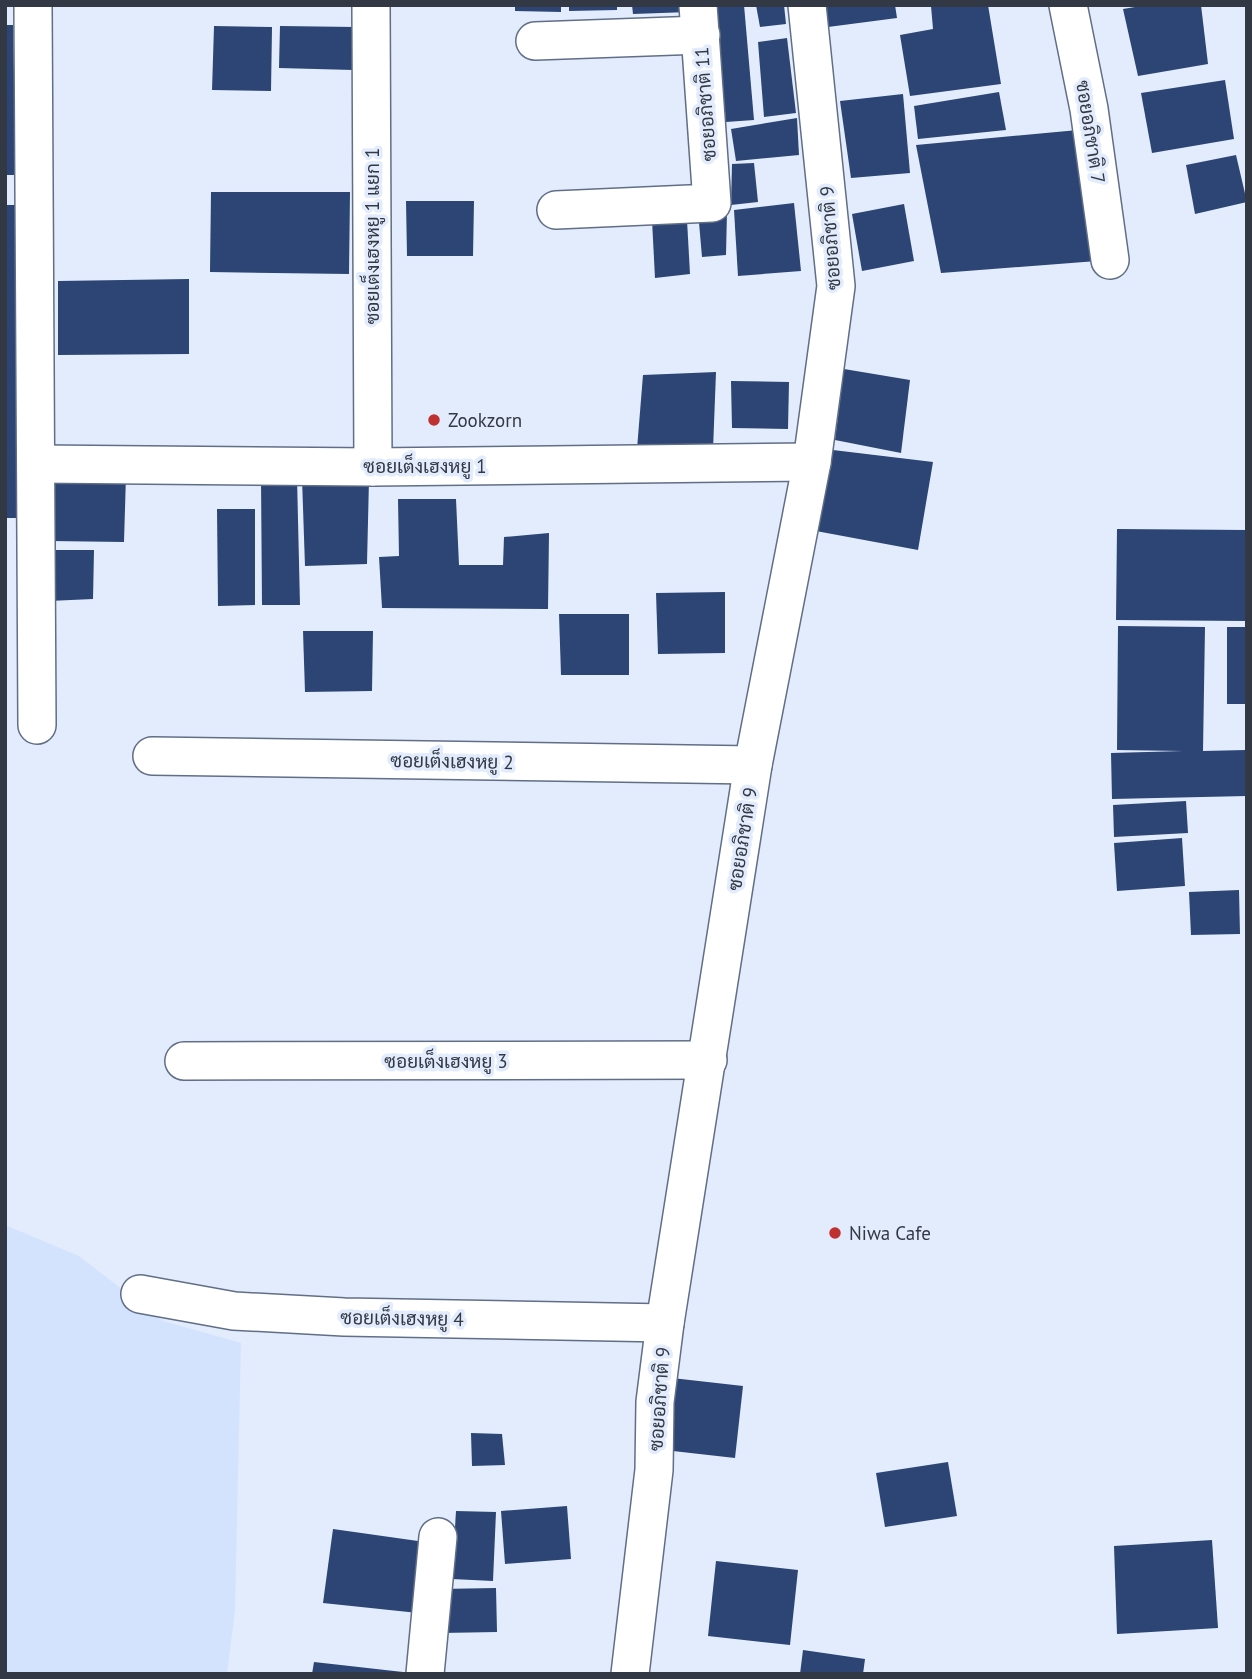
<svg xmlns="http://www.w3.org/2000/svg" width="1252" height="1679" font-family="'PT Sans',Sarabun,sans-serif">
<rect width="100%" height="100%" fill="#e2ecfc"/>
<!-- built -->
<polygon fill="#d3e3fe" points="5,1225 79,1256 163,1321 241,1343 235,1611 227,1674 5,1674"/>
<!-- building -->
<g fill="#2c4574">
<polygon points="515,5 561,5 561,12 515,11"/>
<polygon points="569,5 617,5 617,10 569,11"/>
<polygon points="632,5 688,5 689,12 633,14"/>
<polygon points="715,5 744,5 754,120 726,122"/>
<polygon points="756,5 784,5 786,24 760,27"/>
<polygon points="824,5 895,5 897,18 828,27"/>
<polygon points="936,5 988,5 1001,84 910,96 900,35 933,29 931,6"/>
<polygon points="1147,5 1201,5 1208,64 1138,76 1123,9"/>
<polygon points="5,25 13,25 16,175 5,175"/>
<polygon points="214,26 272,27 271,91 212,90"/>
<polygon points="280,26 355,27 353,70 279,68"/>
<polygon points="787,38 796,113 764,117 758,42"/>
<polygon points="1225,80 1234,139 1152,153 1141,93"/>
<polygon points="999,92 1006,130 918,139 914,106"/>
<polygon points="903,94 910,173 851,178 840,101"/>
<polygon points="797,118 799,155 736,161 731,129"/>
<polygon points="1078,130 1097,261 941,273 916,145"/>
<polygon points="1236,155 1247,202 1195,214 1186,165"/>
<polygon points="754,163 758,202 731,205 732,164"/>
<polygon points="211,192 350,192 349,274 210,272"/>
<polygon points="406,201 474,201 473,256 407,256"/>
<polygon points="794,203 801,271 738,276 734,210"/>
<polygon points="904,204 914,261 862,271 852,214"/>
<polygon points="5,205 17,205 16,518 5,518"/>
<polygon points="698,211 727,211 726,255 702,257"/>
<polygon points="652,220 687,220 690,274 655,278"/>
<polygon points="189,279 189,354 58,355 58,281"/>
<polygon points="844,369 910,380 901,453 835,440"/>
<polygon points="716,372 713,450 637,449 643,375"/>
<polygon points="731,381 789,382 788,429 732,428"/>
<polygon points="833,450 933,462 918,550 816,531"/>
<polygon points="48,475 126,475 124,542 50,541"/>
<polygon points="297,477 300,605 262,605 261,478"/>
<polygon points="302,478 369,479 367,564 305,566"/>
<polygon points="398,499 456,499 459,565 503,565 504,537 549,533 548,609 382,608 379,557 399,556"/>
<polygon points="217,509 255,509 255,605 218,606"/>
<polygon points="1117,529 1247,530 1247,621 1116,620"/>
<polygon points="48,550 94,550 93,599 49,601"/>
<polygon points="725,592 725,653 658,654 656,593"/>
<polygon points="559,614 629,614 629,675 561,675"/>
<polygon points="1118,626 1205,627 1203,751 1246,750 1247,796 1112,799 1111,753 1183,751 1117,750"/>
<rect x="1227" y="627" width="20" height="77"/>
<polygon points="303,631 373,631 372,691 305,692"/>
<polygon points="1186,801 1188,833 1114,837 1113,805"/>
<polygon points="1182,838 1185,886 1117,891 1114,843"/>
<polygon points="1239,890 1240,934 1191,935 1189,892"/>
<polygon points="672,1378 743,1386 735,1458 664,1450"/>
<polygon points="471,1433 502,1434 505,1465 472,1466"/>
<polygon points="948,1462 957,1516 885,1527 876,1473"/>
<polygon points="567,1506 571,1559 505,1564 501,1511"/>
<polygon points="456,1511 496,1512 493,1581 452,1579"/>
<polygon points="333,1529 425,1542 418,1613 323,1603"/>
<polygon points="1212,1540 1218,1628 1117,1634 1114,1546"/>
<polygon points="716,1561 798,1570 790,1645 708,1636"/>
<polygon points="496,1588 497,1632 441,1633 440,1589"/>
<polygon points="803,1650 865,1659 863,1674 800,1674"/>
<polygon points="314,1662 403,1672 403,1674 312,1674"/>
</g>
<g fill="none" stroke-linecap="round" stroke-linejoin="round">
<defs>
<g id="minor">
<polyline points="33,5 37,725"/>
<polyline points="371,5 373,467"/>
<polyline points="1068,5 1089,109 1110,260"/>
<polyline points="535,41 701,35"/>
<polyline points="556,210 712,203 698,5"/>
<polyline points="37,464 373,467 812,462"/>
<polyline points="152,756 753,765"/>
<polyline points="184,1061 708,1060"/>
<polyline points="140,1294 234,1311 344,1317 665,1323"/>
<polyline points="425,1674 438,1537"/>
<polyline points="630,1674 654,1470 655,1402 665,1323 753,765 812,462 836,286 807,5"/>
</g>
</defs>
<!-- minor casing -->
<use href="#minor" stroke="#606e86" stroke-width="40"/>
<!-- minor -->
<use href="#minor" stroke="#fff" stroke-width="37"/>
</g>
<!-- markers -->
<g fill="#bf3031" stroke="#e2ecfc" stroke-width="2.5">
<circle cx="434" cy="420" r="7"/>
<circle cx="835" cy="1233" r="7"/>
</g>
<g text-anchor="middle" stroke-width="7" stroke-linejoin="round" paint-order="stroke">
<!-- street labels -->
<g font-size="19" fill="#333944" stroke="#e2ecfc">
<text transform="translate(705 104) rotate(-94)" y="7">ซอยอภิชาติ 11</text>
<text transform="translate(1091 132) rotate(81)" y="7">ซอยอภิชาติ 7</text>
<text transform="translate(372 236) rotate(-90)" y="7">ซอยเต็งเฮงหยู 1 แยก 1</text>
<text transform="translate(830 238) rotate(-94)" y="7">ซอยอภิชาติ 9</text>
<text x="425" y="473">ซอยเต็งเฮงหยู 1</text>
<text transform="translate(452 761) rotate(1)" y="7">ซอยเต็งเฮงหยู 2</text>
<text transform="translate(742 839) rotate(-81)" y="7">ซอยอภิชาติ 9</text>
<text x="446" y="1068">ซอยเต็งเฮงหยู 3</text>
<text transform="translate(402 1318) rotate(1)" y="7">ซอยเต็งเฮงหยู 4</text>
<text transform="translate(659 1399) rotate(-86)" y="7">ซอยอภิชาติ 9</text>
</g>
<!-- poi labels -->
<g font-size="19" fill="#333944" stroke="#e2ecfc" text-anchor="start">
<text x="448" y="427">Zookzorn</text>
<text x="849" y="1240">Niwa Cafe</text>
</g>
</g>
<!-- border -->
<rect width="1252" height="1679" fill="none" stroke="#333944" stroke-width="14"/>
</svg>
